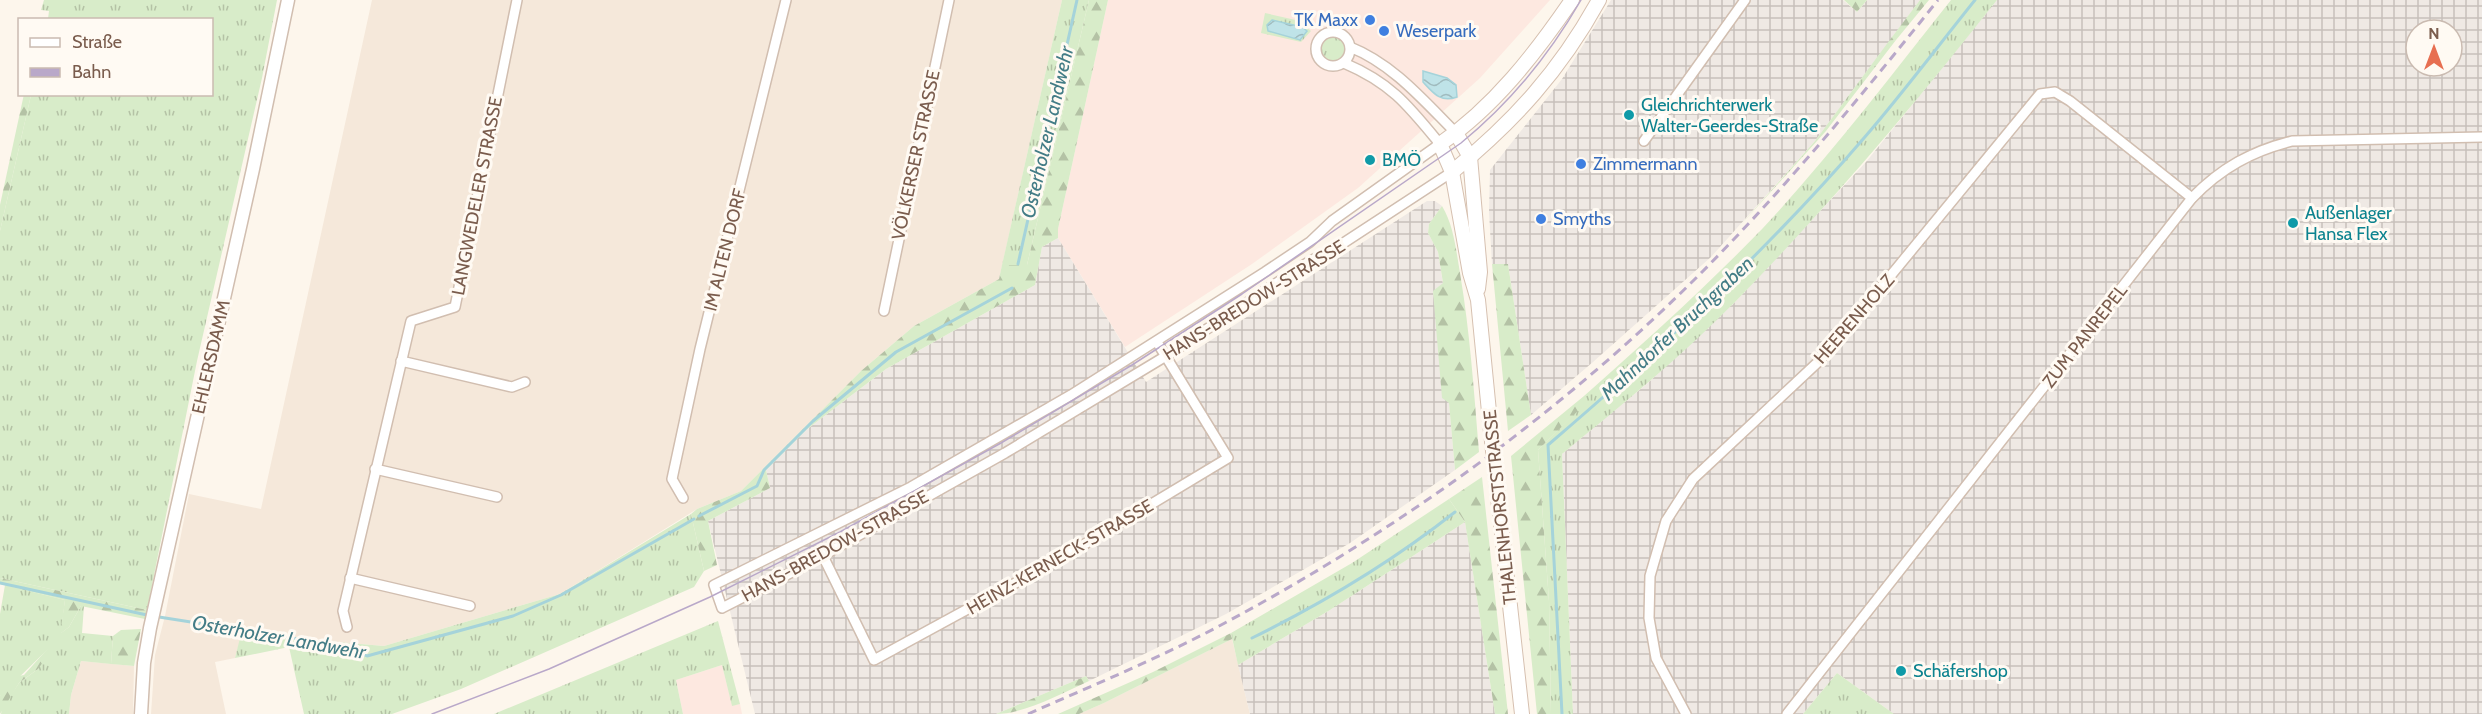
<svg xmlns="http://www.w3.org/2000/svg" width="2482" height="714" font-family="Cabin,sans-serif">
<defs>
<pattern id="industrial-grid" width="8" height="8" patternUnits="userSpaceOnUse" patternTransform="scale(1.5)"><rect width="8" height="8" fill="#efe9e4"/><path d="M0 4h8M4 0v8" fill="none" stroke="#c7c0bb"/></pattern>
<pattern id="grass-tufts" width="24" height="20" patternUnits="userSpaceOnUse" patternTransform="scale(1.5)"><rect width="24" height="20" fill="#d8ecc9"/><path d="M3 7l-1-3M5 7V3M7 7l1-3M15 17l-1-3M17 17v-4M19 17l1-3" fill="none" stroke="#b4c2a5"/></pattern>
<pattern id="forest-firs" width="22" height="20" patternUnits="userSpaceOnUse" patternTransform="scale(1.5)"><rect width="22" height="20" fill="#d8ecc9"/><path d="M5 1l3.5 6h-7zM16 11l3.5 6h-7z" fill="#b4c2a5"/></pattern>
<pattern id="water-waves" width="16" height="10" patternUnits="userSpaceOnUse" patternTransform="scale(1.5)"><rect width="16" height="10" fill="#bfe3e8"/><path d="M0 5q4-4 8 0t8 0" fill="none" stroke="#a0bbbe"/></pattern>
</defs>
<rect width="100%" height="100%" fill="#fdf6ec"/>
<!-- residential -->
<g fill="#f5e8da">
<polygon points="372,0 1062,0 999,279 914,326 861,371 741,491 697,509 560,594 384,646 242,634 235,658 215,662 226,714 151,714 155,655 165,616 189,494 261,509"/>
<polygon points="1232,639 1250,714 1079,714 1104,703"/>
<polygon points="81,661 134,666 133,714 69,714 71,695"/>
</g>
<!-- commercial -->
<g fill="#fde8e0">
<polygon points="1108,0 1550,0 1480,78 1358,188 1252,264 1125,347 1058,238 1058,229"/>
<polygon points="722,665 732,705 740,704 742,714 683,714 676,680"/>
</g>
<!-- industrial -->
<g fill="url(#industrial-grid)" fill-rule="evenodd">
<polygon points="1611,0 1843,0 1857,12 1867,0 1920,0 1815,141 1711,257 1593,362 1531,415 1508,264 1492,264 1489,212 1490,170 1562,79"/>
<path d="M1997 0H2482V714H1894L1837 673 1803 714H1573L1562 454 1649 382 1735 302 1866 162ZM2416 30H2452V66H2416Z"/>
<polygon points="1427,201 1435,201 1442,206 1429,224 1428,233 1438,252 1443,284 1433,292 1449,403 1455,470 1350,543 1226,614 1089,681 1086,676 996,714 755,714 708,521 770,488 766,470 806,430 886,369 1035,285 1042,247 1058,238 1146,382"/>
<polygon points="1465,522 1495,714 1250,714 1238,665 1330,610"/>
</g>
<!-- grass -->
<g fill="url(#grass-tufts)">
<polygon points="44,0 277,0 262,78 197,361 147,610 0,578 0,231 31,95 212,94 212,20 48,19 49,11 41,10"/>
<polygon points="1062,0 1089,0 1027,265 1002,265"/>
<path d="M1951 0H1997C1915 104 1829 206 1736 301 1682 356 1622 405 1562 454L1573 714H1551L1549 601 1538 450 1584 404V396C1645 342 1706 287 1763 228 1830 156 1890 77 1951 0Z"/>
<polygon points="1265,13 1300,21 1311,31 1301,42 1261,33"/>
<circle cx="1333" cy="49" r="12"/>
<polygon points="1896,40 1826,131 1738,228 1815,141 1889,41"/>
<polygon points="1449,499 1465,522 1330,610 1238,665 1231,633 1352,563"/>
<polygon points="691,514 704,571 694,587 461,689 392,714 304,714 289,647 235,658 241,634 384,646 560,594"/>
<polygon points="5,585 65,600 61,633 69,627 81,606 84,606 82,633 113,636 111,664 81,661 71,695 69,714 1,714 2,708 19,683 38,669 50,647 0,696 0,614"/>
<polygon points="718,621 740,704 732,706 722,665 676,680 683,714 494,714"/>
<polygon points="1837,673 1894,714 1803,714"/>
</g>
<!-- forest -->
<g fill="url(#forest-firs)">
<polygon points="1089,0 1108,0 1058,229 1058,238 1042,247 1035,285 886,369 806,430 766,470 770,488 708,521 717,565 704,571 691,514 697,509 741,491 861,371 914,326 999,279 1002,265 1027,265"/>
<polygon points="1844,0 1867,0 1857,12"/>
<polygon points="1920,0 1929,0 1896,40 1889,41"/>
<polygon points="24,94 31,95 0,231 0,205"/>
<path d="M1442 206C1454 226 1456 250 1460 273 1470 332 1474 392 1479 452L1455 470 1449 403 1442 398 1433 291 1443 283 1438 252 1428 233 1429 224Z"/>
<polygon points="1492,264 1508,264 1531,415 1508,431"/>
<polygon points="1584,396 1585,404 1538,450 1549,601 1551,714 1537,714 1511,456"/>
<polygon points="1482,477 1508,714 1495,714 1465,522 1449,499"/>
<polygon points="0,578 147,610 145,619 81,606 69,627 60,634 65,600 0,584"/>
<polygon points="141,629 134,666 111,664 113,636 121,630"/>
<polygon points="1231,633 1232,639 1104,703 1079,714 1058,714 1153,672"/>
<polygon points="50,646 51,651 38,669 19,683 0,714 0,696 7,678 24,675"/>
<path d="M1086 676 1089 681C1063 693 1024 714 996 714Z"/>
</g>
<!-- water -->
<g fill="url(#water-waves)" stroke="#a5d3da" stroke-width="1.5">
<polygon points="1272,20 1302,27 1307,31 1300,40 1268,31 1267,25"/>
<path d="M1423 71 1447 78 1456 85 1457 97C1441 103 1434 94 1423 82Z"/>
</g>
<g fill="none" stroke-linecap="round" stroke-linejoin="round">
<!-- stream -->
<g stroke="#a5d3da" stroke-width="3">
<polyline points="1018,264 1077,0"/>
<polyline points="699,516 757,486 764,470 813,421 896,352 1012,288"/>
<polyline points="0,583 147,615"/>
<polyline points="159,617 318,642 356,651 367,656 513,616 561,595 694,519"/>
<path d="M1252 638C1323 603 1393 561 1455 512"/>
<path d="M1562 714 1548 445C1660 349 1768 250 1864 138 1903 93 1938 46 1975 0"/>
</g>
<defs>
<g id="minor">
<circle cx="1333" cy="49" r="17"/>
<path d="M1350 47C1393 64 1424 101 1456 133"/>
<path d="M1344 63C1391 83 1408 105 1440 144L1332 221 1310 242 1265 272 1071 395 911 487 714 585 722 608 806 565 1005 453 1166 356 1307 263 1345 242 1452 172"/>
<polyline points="1644,141 1745,0"/>
<polyline points="884,311 949,0"/>
<polyline points="401,361 512,387 525,382"/>
<polyline points="375,469 497,497"/>
<polyline points="683,498 672,479 700,349 786,0"/>
<polyline points="822,554 874,660 1065,556 1228,458 1157,342"/>
<polyline points="350,578 470,606"/>
<polyline points="347,627 343,611 411,321 455,307 517,0"/>
<polyline points="1686,714 1656,658 1649,618 1650,576 1666,521 1693,479 1817,363 1841,336 2040,94 2055,92 2070,101 2192,198"/>
<path d="M1787 714 2192 198C2221 168 2252 151 2292 141L2482 137"/>
</g>
<polyline id="tertiary" points="141,714 144,663 150,628 253,169 288,0"/>
<g id="secondary">
<polyline points="1456,133 1470,157 1480,272 1478,289"/>
<path d="M1452 172C1514 121 1560 71 1599 0"/>
<path d="M1491 432 1478 300 1470 273 1452 172 1440 144C1494 107 1535 54 1572 0"/>
<polyline points="1496,479 1522,714"/>
</g>
</defs>
<!-- minor casing -->
<use href="#minor" stroke="#d1beb0" stroke-width="12"/>
<!-- tertiary casing -->
<use href="#tertiary" stroke="#d1beb0" stroke-width="15"/>
<!-- secondary casing -->
<use href="#secondary" stroke="#d6c0b0" stroke-width="16"/>
<!-- minor -->
<use href="#minor" stroke="#fff" stroke-width="9"/>
<!-- tertiary -->
<use href="#tertiary" stroke="#fff" stroke-width="12"/>
<!-- secondary -->
<use href="#secondary" stroke="#fff" stroke-width="14"/>
<!-- tram -->
<path stroke="#b9a8c9" stroke-width="1.5" d="M432 714 549 669 710 597 840 532 1001 443 1132 365 1242 294 1461 143C1510 103 1550 54 1581 0"/>
<!-- rail -->
<path stroke="#b9a8c9" stroke-width="3" stroke-dasharray="9 6" stroke-linecap="butt" d="M1028 714C1087 688 1147 663 1204 634 1384 540 1555 419 1699 275 1785 189 1862 95 1938 0"/>
<defs>
<polyline id="secondary-bridge" points="1491,432 1496,479"/>
</defs>
<!-- secondary-bridge casing -->
<use href="#secondary-bridge" stroke="#d6c0b0" stroke-width="16" stroke-linecap="butt"/>
<!-- secondary-bridge -->
<use href="#secondary-bridge" stroke="#fff" stroke-width="14"/>
</g>
<!-- markers -->
<g fill="#3f7fe0" stroke="#fffaf3" stroke-width="2">
<circle cx="1370" cy="20" r="6"/>
<circle cx="1384" cy="31" r="6"/>
<circle cx="1581" cy="164" r="6"/>
<circle cx="1541" cy="219" r="6"/>
</g>
<g fill="#0f9aa8" stroke="#fffaf3" stroke-width="2">
<circle cx="1629" cy="115" r="6"/>
<circle cx="1370" cy="160" r="6"/>
<circle cx="2293" cy="223" r="6"/>
<circle cx="1901" cy="671" r="6"/>
</g>
<g text-anchor="middle" stroke-width="6" stroke-linejoin="round" paint-order="stroke">
<!-- shop labels -->
<g font-size="18" fill="#366cbe" stroke="#fffaf3" text-anchor="start">
<text x="1358" y="26" text-anchor="end">TK Maxx</text>
<text x="1396" y="37">Weserpark</text>
<text x="1593" y="170">Zimmermann</text>
<text x="1553" y="225">Smyths</text>
</g>
<!-- culture labels -->
<g font-size="18" fill="#0d838f" stroke="#fffaf3" text-anchor="start">
<text x="1641" y="111">Gleichrichterwerk<tspan x="1641" dy="21">Walter-Geerdes-Straße</tspan></text>
<text x="1382" y="166">BMÖ</text>
<text x="2305" y="219">Außenlager<tspan x="2305" dy="21">Hansa Flex</tspan></text>
<text x="1913" y="677">Schäfershop</text>
</g>
<!-- street labels -->
<g font-size="18" fill="#7a5c4d" stroke="#fffaf3">
<text transform="translate(916 155) rotate(-78)" y="6">VÖLKERSER STRASSE</text>
<text transform="translate(477 196) rotate(-79)" y="6">LANGWEDELER STRASSE</text>
<text transform="translate(725 250) rotate(-76)" y="6">IM ALTEN DORF</text>
<text transform="translate(1254 300) rotate(-32)" y="6">HANS-BREDOW-STRASSE</text>
<text transform="translate(1854 319) rotate(-49)" y="6">HEERENHOLZ</text>
<text transform="translate(2085 336) rotate(-52)" y="6">ZUM PANREPEL</text>
<text transform="translate(211 357) rotate(-77)" y="6">EHLERSDAMM</text>
<text transform="translate(1500 507) rotate(-96)" y="6">THALENHORSTSTRASSE</text>
<text transform="translate(835 546) rotate(-29)" y="6">HANS-BREDOW-STRASSE</text>
<text transform="translate(1060 557) rotate(-30)" y="6">HEINZ-KERNECK-STRASSE</text>
</g>
<!-- water labels -->
<g font-size="20" font-style="italic" fill="#437c86" stroke="#fffaf3">
<text transform="translate(1047 132) rotate(-77)" y="7">Osterholzer Landwehr</text>
<text transform="translate(1677 328) rotate(-43)" y="7">Mahndorfer Bruchgraben</text>
<text transform="translate(279 637) rotate(10)" y="7">Osterholzer Landwehr</text>
</g>
</g>
<!-- legend -->
<rect x="18" y="18" width="195" height="78" fill="#fffaf3" stroke="#cabbb1" stroke-width="1.5"/>
<rect x="30" y="38" width="30" height="9" fill="#ffffff" stroke="#cabbb1" stroke-width="1.5"/>
<text x="72" y="48" font-size="18" fill="#7a5c4d">Straße</text>
<rect x="30" y="68" width="30" height="9" fill="#b9a8c9" stroke="#cabbb1" stroke-width="1.5"/>
<text x="72" y="78" font-size="18" fill="#7a5c4d">Bahn</text>
<!-- north arrow -->
<g transform="translate(2434 48)"><circle r="28" fill="#fffaf3" stroke="#cabbb1" stroke-width="1.5"/>
<path d="M0-4.5L10 22L0 15L-10 22Z" fill="#e76f51"/>
<text y="-9" font-size="16" font-weight="bold" text-anchor="middle" fill="#7a5c4d">N</text>
</g>
</svg>
